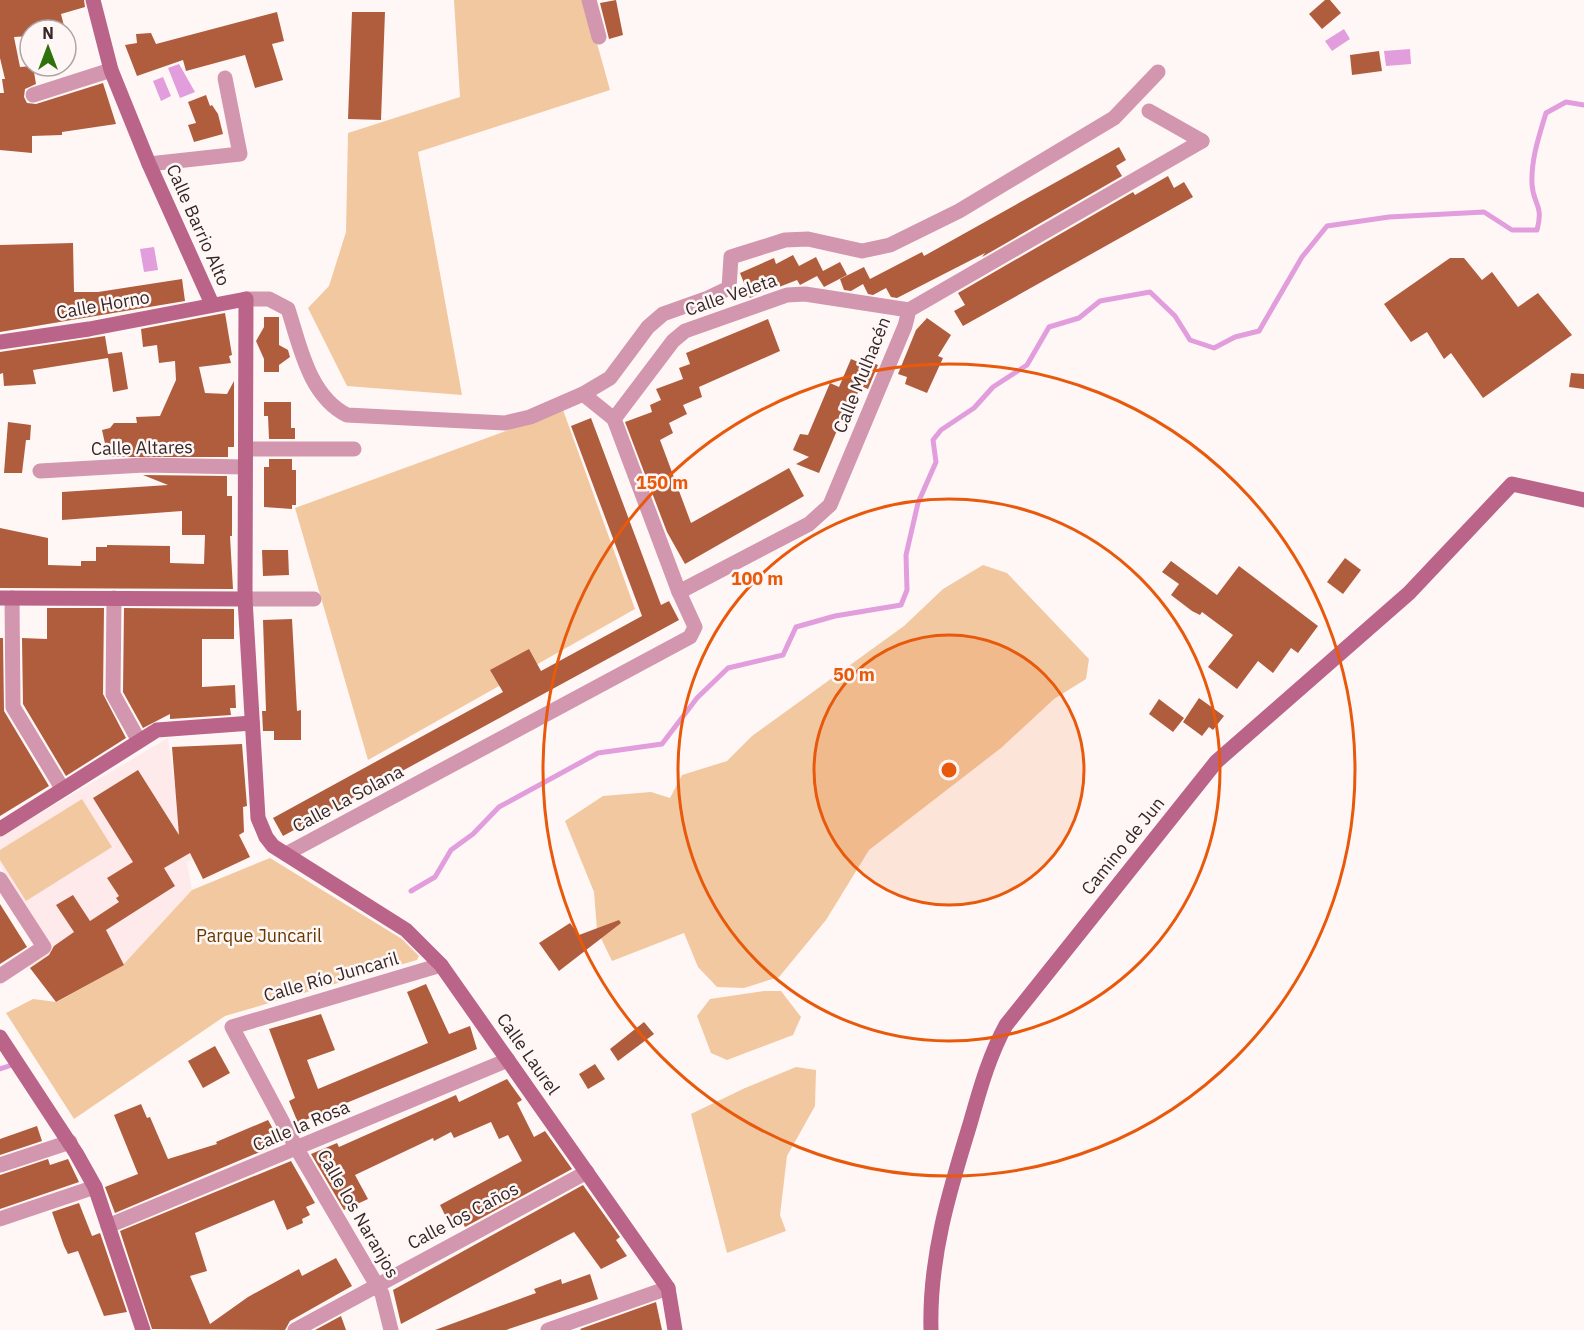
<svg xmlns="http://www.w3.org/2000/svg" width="1584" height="1330" font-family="'IBM Plex Sans',sans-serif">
<rect width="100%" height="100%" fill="#fff7f6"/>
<!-- built -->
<polygon fill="#feeaea" points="168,738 184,848 195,859 187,862 192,890 124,965 56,1002 27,964 51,947 0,866 0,837"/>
<!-- green -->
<g fill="#f2c8a0">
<polygon points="454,0 585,0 610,90 418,152 462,395 347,386 308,308 329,286 346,232 348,133 460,97"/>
<polygon points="563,410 635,609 368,760 295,508"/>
<polygon points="983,565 1007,573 1089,659 1086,679 1054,699 1001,748 869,850 826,920 779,977 744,988 717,987 698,967 684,933 612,961 597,930 594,892 565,821 603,796 651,792 670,798 682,775 727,761 752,736 904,626 943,589"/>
<polygon points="82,799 112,847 26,901 0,860 0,850"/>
<polygon points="270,858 402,939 419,956 417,960 225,1016 74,1119 6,1013 33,999 57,1002 123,965 192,890"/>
<polygon points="764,991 781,991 801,1017 793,1035 727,1060 711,1053 697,1016 710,999"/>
<polygon points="796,1067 816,1070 815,1106 787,1156 780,1215 786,1231 727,1253 691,1114 745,1088"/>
</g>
<!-- water -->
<g fill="#e19ddc">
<polygon points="1344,29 1350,39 1332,51 1325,41"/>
<polygon points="1410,49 1411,64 1386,66 1384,51"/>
<polygon points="179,64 195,92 180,98 168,68"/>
<polygon points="163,77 171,96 161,101 153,81"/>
<polygon points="154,247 158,270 144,272 140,249"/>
</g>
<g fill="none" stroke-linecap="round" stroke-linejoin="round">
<!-- stream -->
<g stroke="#e19ddc" stroke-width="5">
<path d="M411 891 435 877 451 850 473 834 499 807 598 753 662 744 697 698 728 668 783 655 796 627 835 616 901 605 907 590 906 555 918 503 936 462 933 440 941 430 974 408 993 387 1027 365 1049 327 1079 318 1100 301 1150 292 1175 316 1190 340 1214 348 1235 337 1259 331 1302 257 1327 226 1389 217 1484 212 1512 230H1537C1544 204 1533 205 1532 184 1531 159 1539 136 1546 113L1566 102 1584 105"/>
<polyline points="0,1069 9,1066"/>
</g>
</g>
<!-- building -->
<g fill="#af5d3d">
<polygon points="0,0 84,0 85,7 61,14 65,30 30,30 30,36 14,37 20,67 33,66 36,84 25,89 24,97 27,103 36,104 103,83 116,124 62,132 62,135 32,136 32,153 0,150 0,93 4,93 2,79 5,79 0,58"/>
<polygon points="616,0 623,35 609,39 600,3"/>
<polygon points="1325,0 1330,0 1341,13 1322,29 1309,14"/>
<polygon points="277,12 284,41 272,44 283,80 255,88 245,55 186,71 183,60 137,76 125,45 137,43 136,34 151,33 156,44"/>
<polygon points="352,12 385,12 381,120 348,119"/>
<polygon points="1379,51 1382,71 1352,75 1350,55"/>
<polygon points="206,95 210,106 212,105 218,114 223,134 194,142 188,125 196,123 188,102"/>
<polygon points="1119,147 1126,160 1116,166 1122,176 982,257 985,253 897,298 891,297 886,288 873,295 868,294 863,284 851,291 844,290 840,279 864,267 870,279 922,252 924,256"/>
<polygon points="1168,176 1174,188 1184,182 1193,197 963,326 954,311 965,305 958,293 1133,192 1135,195"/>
<polygon points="73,243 74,292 98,292 182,279 185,301 0,332 0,245"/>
<polygon points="793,255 799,266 816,257 823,271 840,262 847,275 824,287 817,276 800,285 797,280 779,287 778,284 750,298 740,273 774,258 776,264"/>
<polygon points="1450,258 1464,258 1482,280 1492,272 1518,307 1538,293 1572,335 1483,398 1451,353 1444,359 1427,332 1411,342 1384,304"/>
<polygon points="225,313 232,355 229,356 231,363 199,367 205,393 227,394 234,381 234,447 228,447 228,457 108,457 102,430 110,428 114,423 137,423 136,417 160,416 176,380 175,361 159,363 157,345 143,347 141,329"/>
<polygon points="264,317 279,317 279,345 288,350 290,357 279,365 279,372 264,372 264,359 256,341 264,327"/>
<polygon points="927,318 951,335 938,356 943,358 927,393 905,384 907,377 898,374 916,330"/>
<polygon points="768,319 780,351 699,387 702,397 683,405 687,414 669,423 673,433 660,440 691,523 789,468 804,496 685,564 667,532 625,422 652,412 650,405 661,400 656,389 683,379 679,368 690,364 686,353"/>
<polygon points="105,336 108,354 122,352 128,389 113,392 108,358 33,370 36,384 4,386 3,373 0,374 0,352"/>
<polygon points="851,359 863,364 865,359 878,365 868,389 861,386 847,416 844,414 819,473 796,464 809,457 793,450 800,434 808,435 830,383 839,387"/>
<polygon points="1571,373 1584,374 1584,389 1569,387"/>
<polygon points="264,402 291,402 291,428 295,428 295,439 269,439 268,416 264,416"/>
<polygon points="591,418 661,605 669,601 679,620 283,836 273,818 503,692 490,670 529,649 541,671 642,616 571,426"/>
<polygon points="8,422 31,425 30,440 26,440 22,473 4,473"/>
<polygon points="269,459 292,459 292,470 296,470 296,505 292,505 292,509 264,507 264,467 269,467"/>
<polygon points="143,475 227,476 227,496 232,496 232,536 230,536 233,589 0,588 0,528 48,538 48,565 81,566 81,561 96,561 96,547 107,547 107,545 170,546 170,563 204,564 205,535 182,535 182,511 62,520 62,492 168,485"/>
<polygon points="262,550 288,550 289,575 263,576"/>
<polygon points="1345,558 1361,570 1343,594 1327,582"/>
<polygon points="1171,561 1217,595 1239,566 1318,626 1298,653 1291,648 1273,673 1258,661 1237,689 1208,667 1233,635 1202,612 1200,615 1192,611 1171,595 1179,584 1162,572"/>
<polygon points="47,608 104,608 103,694 126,738 66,776 23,704 22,638 47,639"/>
<polygon points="124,608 234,609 234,639 202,639 202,687 235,685 236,708 230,708 231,715 170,719 170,714 143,728 123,692"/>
<polygon points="292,619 297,711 301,710 301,740 274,740 274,731 263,731 262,711 266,711 263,620"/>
<polygon points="0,638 3,638 4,711 49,786 0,816"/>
<polygon points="1199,698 1224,716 1213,730 1209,727 1202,736 1183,722"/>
<polygon points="1159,699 1184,718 1173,732 1149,714"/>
<polygon points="242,744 247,806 243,807 244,832 239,835 250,857 203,879 190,853 164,868 175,886 106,930 124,965 56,1002 30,968 49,955 54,946 74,932 56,905 73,895 90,921 119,902 116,898 119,896 107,878 133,862 93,798 138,770 179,835 172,747"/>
<polygon points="0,904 27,947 0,964"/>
<polygon points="619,920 621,923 559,971 539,943 570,923 579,935"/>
<polygon points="426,984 449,1034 470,1026 477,1049 298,1123 289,1101 295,1098 269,1029 321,1014 335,1050 307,1060 318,1089 428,1043 407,992"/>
<polygon points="644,1022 654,1034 618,1061 610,1049"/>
<polygon points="215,1046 230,1073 203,1088 188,1061"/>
<polygon points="595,1064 605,1079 588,1089 579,1074"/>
<polygon points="507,1079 522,1100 517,1103 534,1137 545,1131 572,1169 465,1227 462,1221 451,1227 440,1205 522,1161 508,1135 499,1139 491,1122 454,1138 451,1132 434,1141 433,1138 355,1175 368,1199 344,1210 311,1154 337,1143 339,1147 456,1095 459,1102"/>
<polygon points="141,1104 147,1118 150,1117 168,1159 217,1144 216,1142 268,1120 281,1143 115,1213 105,1187 138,1174 114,1115"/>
<polygon points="37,1126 42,1141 0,1155 0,1139"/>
<polygon points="48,1159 50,1165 68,1159 79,1182 0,1209 0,1175"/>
<polygon points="291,1161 315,1203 306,1207 310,1215 302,1219 303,1223 287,1230 274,1200 195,1233 207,1271 190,1276 210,1324 248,1297 299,1269 302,1276 336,1258 352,1286 290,1321 285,1330 152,1329 120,1231"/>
<polygon points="583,1185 620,1237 616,1240 627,1256 601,1269 574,1232 401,1324 393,1290"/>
<polygon points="79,1203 92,1236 100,1233 127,1312 104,1316 78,1251 68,1254 64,1246 52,1212"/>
<polygon points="590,1274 598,1299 506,1330 435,1330 536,1293 534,1289 561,1279 562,1284"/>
<polygon points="656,1302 662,1330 581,1330 580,1329"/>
<polygon points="341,1316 346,1330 315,1330"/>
</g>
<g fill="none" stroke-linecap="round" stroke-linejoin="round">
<!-- street -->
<g stroke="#d296ae" stroke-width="15">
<polyline points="589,0 599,37"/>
<polyline points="33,95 111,70"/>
<polyline points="1149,111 1202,141"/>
<polyline points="149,164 240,154 225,78"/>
<path d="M246 299H269L288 309C300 346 309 396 347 415L505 423 530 417 583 394 614 419 679 592 695 627 690 637 286 854"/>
<polyline points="583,394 610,378 648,327 663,314 708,298 729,288 731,257 785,240 808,239 862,251 890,245 959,211 1114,118 1158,72"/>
<polyline points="614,419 673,341 685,331 787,295 805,294 909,310"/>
<polyline points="246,449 354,449"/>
<polyline points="40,471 144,465 245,467"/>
<polyline points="679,592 809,524 830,505 905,326 909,310 1202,141"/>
<polyline points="12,598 13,707 62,788"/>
<polyline points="114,598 113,694 139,741"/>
<polyline points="245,599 314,599"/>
<polyline points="0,879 44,947 0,976"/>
<polyline points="0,1165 70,1142"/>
<polyline points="0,1219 95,1187"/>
<polyline points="108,1226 508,1060"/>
<polyline points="295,1330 587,1172"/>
<polyline points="391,1330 382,1294 297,1149 232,1027 441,965"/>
<polyline points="548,1330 668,1288"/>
</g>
<!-- secondary -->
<g stroke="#ba648a" stroke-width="15">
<polyline points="93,0 111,70 149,164 212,304"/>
<polyline points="0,342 89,329 246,299 245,599 258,818 266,837 273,846 406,930 441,965 668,1288 675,1330"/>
<polyline points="0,598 245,599"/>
<polyline points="0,829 157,730 252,723"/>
<polyline points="0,1037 76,1153 95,1187 143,1330"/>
<path d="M931 1330C929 1258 949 1192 970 1124 980 1089 989 1056 1006 1025L1216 762 1409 593 1512 484 1584 500"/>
</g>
</g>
<!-- distance rings -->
<circle cx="949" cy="770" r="135" fill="#e8590c" fill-opacity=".12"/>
<g fill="none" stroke="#e8590c" stroke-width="3">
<circle cx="949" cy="770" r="135"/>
<circle cx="949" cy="770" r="271"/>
<circle cx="949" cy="770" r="406"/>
</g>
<g text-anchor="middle" stroke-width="5" stroke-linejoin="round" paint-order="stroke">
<!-- street labels -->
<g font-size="18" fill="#352727" stroke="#fff7f6">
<text transform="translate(198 225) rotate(66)" y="6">Calle Barrio Alto</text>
<text transform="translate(731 295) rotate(-19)" y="6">Calle Veleta</text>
<text transform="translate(103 305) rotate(-10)" y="6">Calle Horno</text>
<text transform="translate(862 375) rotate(-68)" y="6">Calle Mulhacén</text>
<text transform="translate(142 448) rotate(-1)" y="6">Calle Altares</text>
<text transform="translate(348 799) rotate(-28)" y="6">Calle La Solana</text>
<text transform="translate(1123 846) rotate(-51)" y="6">Camino de Jun</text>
<text transform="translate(331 977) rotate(-16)" y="6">Calle Río Juncaril</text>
<text transform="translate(528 1054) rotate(55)" y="6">Calle Laurel</text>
<text transform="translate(301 1126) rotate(-23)" y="6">Calle la Rosa</text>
<text transform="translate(358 1214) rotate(60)" y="6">Calle los Naranjos</text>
<text transform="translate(463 1216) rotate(-28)" y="6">Calle los Caños</text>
</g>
<!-- park labels -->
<g font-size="18" fill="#643900" stroke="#fff7f6">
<text x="259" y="942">Parque Juncaril</text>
</g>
</g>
<circle cx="949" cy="770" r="9" fill="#e8590c" stroke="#fff7f6" stroke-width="3"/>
<g font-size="18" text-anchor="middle" font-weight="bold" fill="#e8590c" stroke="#fff7f6" stroke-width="5" stroke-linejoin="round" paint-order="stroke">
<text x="662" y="489">150 m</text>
<text x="757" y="585">100 m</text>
<text x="854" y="681">50 m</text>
</g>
<!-- north arrow -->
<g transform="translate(48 48)"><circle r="28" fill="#fff7f6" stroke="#aea4a3" stroke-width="1.5"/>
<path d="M0-4.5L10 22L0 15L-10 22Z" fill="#2f710b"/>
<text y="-9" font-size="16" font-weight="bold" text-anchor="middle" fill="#352727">N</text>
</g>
</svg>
